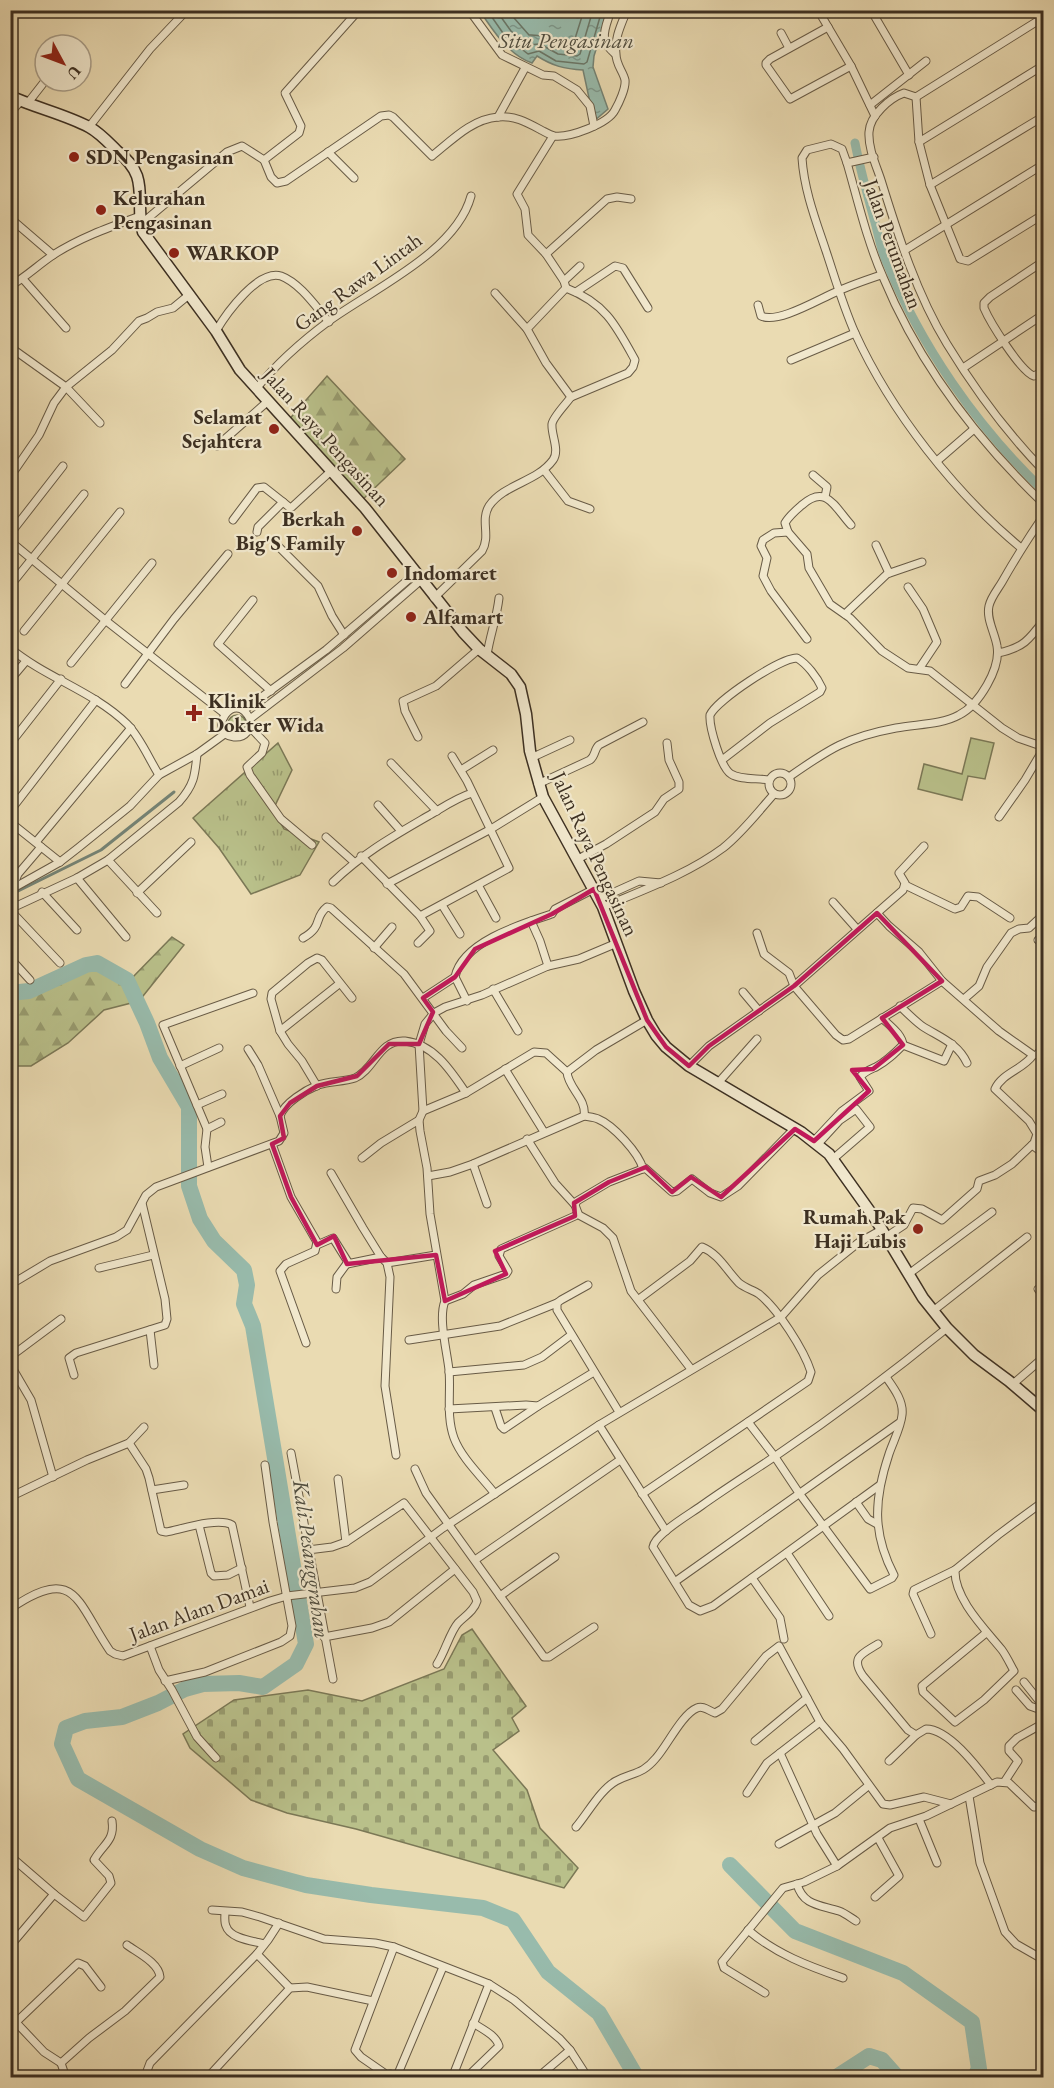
<svg xmlns="http://www.w3.org/2000/svg" width="1054" height="2088" font-family="'EB Garamond',serif">
<defs>
<pattern id="grass-tufts" width="24" height="20" patternUnits="userSpaceOnUse" patternTransform="scale(1.5)"><rect width="24" height="20" fill="#b9c08a"/><path d="M3 7l-1-3M5 7V3M7 7l1-3M15 17l-1-3M17 17v-4M19 17l1-3" fill="none" stroke="#989c70"/></pattern>
<pattern id="forest-firs" width="22" height="20" patternUnits="userSpaceOnUse" patternTransform="scale(1.5)"><rect width="22" height="20" fill="#b9c08a"/><path d="M5 1l3.5 6h-7zM16 11l3.5 6h-7z" fill="#989c70"/></pattern>
<pattern id="cemetery-stones" width="16" height="16" patternUnits="userSpaceOnUse" patternTransform="scale(1.5)"><rect width="16" height="16" fill="#b9c08a"/><path d="M2 7V4a2 2 0 0 1 4 0v3zM10 15v-3a2 2 0 0 1 4 0v3z" fill="#989c70"/></pattern>
<pattern id="park-dots" width="8" height="8" patternUnits="userSpaceOnUse" patternTransform="scale(1.5)"><rect width="8" height="8" fill="#b9c08a"/><path d="M2 2h.1M6 6h.1" fill="none" stroke="#989c70" stroke-width="1.8" stroke-linecap="round"/></pattern>
<pattern id="water-ripples" width="26" height="14" patternUnits="userSpaceOnUse" patternTransform="scale(1.5)"><rect width="26" height="14" fill="#98bbac"/><path d="M2 4q2-2 4 0t4 0M15 11q2-2 4 0t4 0" fill="none" stroke="#7d988c"/></pattern>
</defs>
<rect width="100%" height="100%" fill="#eadbb2"/>
<filter id="stains"><feTurbulence type="fractalNoise" baseFrequency=".00333" numOctaves="4"/><feColorMatrix values="0 0 0 0 .2 0 0 0 0 .09 0 0 0 0 .02 0 0 0 .5 -.17"/></filter>
<radialGradient id="worn" r=".72"><stop offset=".6" stop-color="#630" stop-opacity="0"/><stop offset="1" stop-color="#630" stop-opacity=".3"/></radialGradient>
<!-- grass -->
<polygon fill="url(#grass-tufts)" stroke="#7b7856" stroke-width="1.5" points="278,743 292,770 273,810 284,829 319,842 300,875 251,894 219,848 193,818"/>
<!-- forest -->
<g fill="url(#forest-firs)" stroke="#7b7856" stroke-width="1.5">
<polygon points="327,376 405,459 360,502 286,423"/>
<polygon points="172,937 184,945 139,1001 104,1010 68,1043 31,1066 11,1066 11,991 40,987 81,968 109,965 130,980"/>
</g>
<!-- cemetery -->
<polygon fill="url(#cemetery-stones)" stroke="#7b7856" stroke-width="1.5" points="472,1629 526,1706 512,1718 519,1731 493,1750 527,1790 540,1828 578,1868 564,1888 356,1829 287,1813 251,1800 190,1748 183,1734 234,1700 308,1690 362,1701 444,1669 462,1635"/>
<!-- park -->
<circle fill="url(#park-dots)" stroke="#7b7856" stroke-width="1.5" cx="237" cy="724" r="9"/>
<!-- pitch -->
<polygon fill="#b9c08a" stroke="#7b7856" stroke-width="1.5" points="971,738 994,743 985,779 968,776 962,800 918,789 924,764 962,774"/>
<!-- water -->
<path fill="url(#water-ripples)" stroke="#748375" stroke-width="1.5" d="M480 11H608L594 56 593 67 608 109 594 121 583 70C564 69 553 66 537 56L532 63C509 55 493 31 480 11Z"/>
<g fill="none" stroke-linecap="round" stroke-linejoin="round">
<!-- shore -->
<g stroke="#6a7667" stroke-width="1.5">
<polyline points="487,10 505,36 528,54 539,51 556,61 584,64 587,62 602,10"/>
<polyline points="496,10 511,31 527,45 540,44 558,54 577,56 580,54 593,10"/>
<path d="M507 10 529 35C551 34 553 46 571 47L573 45 584 10"/>
</g>
<!-- stream -->
<polyline stroke="#748375" stroke-width="3" points="10,895 101,850 174,792"/>
<!-- canal -->
<path stroke="#98bbac" stroke-width="9" d="M855 143C860 169 867 193 874 219 878 232 880 246 885 258 920 345 976 426 1044 491"/>
<!-- river -->
<g stroke="#98bbac" stroke-width="16">
<polyline points="10,993 29,991 86,965 97,963 127,980 147,1023 160,1058 189,1107 189,1186 200,1219 214,1241 244,1270 247,1285 244,1304 253,1326 306,1644 296,1664 263,1687 239,1683 203,1684 185,1689 158,1703 122,1717 85,1721 66,1728 62,1744 78,1779 200,1849 243,1868 306,1885 371,1895 483,1908 513,1920 548,1972 599,2013 637,2078"/>
<polyline points="730,1865 795,1931 903,1973 972,2022 979,2069 974,2078"/>
<polyline points="835,2078 869,2056 882,2060 898,2078"/>
</g>
<defs>
<g id="street">
<polyline points="469,10 502,55 543,75 554,76 577,90 590,106 594,126"/>
<path d="M611 10C605 30 598 39 615 54"/>
<polyline points="818,10 851,66 875,116"/>
<polyline points="871,10 909,75"/>
<polyline points="828,27 770,59 766,63 766,65 790,99 851,66"/>
<polyline points="781,33 789,48"/>
<path d="M916 97 904 93C890 98 870 115 869 132 868 148 876 165 881 180 898 235 917 295 947 344 975 390 1007 433 1044 471"/>
<polyline points="916,97 919,142 930,185 960,259 968,261 1044,214"/>
<polyline points="916,97 1044,17"/>
<polyline points="27,104 45,81"/>
<polyline points="870,105 926,61"/>
<polyline points="10,113 21,101"/>
<polyline points="498,117 525,68"/>
<polyline points="89,127 150,49 187,10"/>
<polyline points="919,142 1044,65"/>
<polyline points="328,152 354,178"/>
<path d="M874 157 847 163 842 149 831 144 807 150 802 158C804 190 816 221 826 251 835 278 843 306 855 333 891 412 955 493 1021 548"/>
<polyline points="264,160 299,133 301,126 285,93 359,10"/>
<path d="M847 163C858 201 867 241 883 277 919 364 976 439 1044 504"/>
<polyline points="930,185 1044,116"/>
<polyline points="10,218 53,255"/>
<path d="M141 224 227 152 242 146 264 160 271 177 277 183 286 181 381 116 389 115 393 117 432 156C452 140 472 119 498 117 514 115 528 123 541 130 545 132 550 135 554 136 569 138 608 124 615 110 619 103 626 88 625 80 623 71 616 65 616 54 614 39 621 25 627 10"/>
<polyline points="905,250 1044,164"/>
<polyline points="546,254 607,199 617,197 631,199"/>
<path d="M1044 261 990 297 984 303V308C990 322 1020 371 1034 376L1044 371"/>
<polyline points="23,279 66,328"/>
<polyline points="564,281 580,266"/>
<path d="M10 286C26 277 38 265 53 255 79 238 110 227 140 216"/>
<path d="M566 288C605 303 616 325 635 360L633 367 628 373 571 397"/>
<polyline points="576,292 615,266 623,268 648,308"/>
<polyline points="495,293 527,329"/>
<path d="M758 305 761 316C778 324 819 299 836 292 851 285 866 280 881 275"/>
<path d="M216 331C226 314 258 269 281 276 300 283 316 307 329 322"/>
<polyline points="10,347 66,387 100,423"/>
<polyline points="791,360 855,333"/>
<polyline points="963,368 1044,314"/>
<path d="M256 389C277 363 302 341 329 321 373 289 456 252 471 196"/>
<polyline points="217,446 267,402"/>
<polyline points="937,461 974,429"/>
<polyline points="544,470 568,501 590,509"/>
<polyline points="813,475 827,487 825,497"/>
<polyline points="10,477 39,435 54,403 66,387 112,350 139,321 147,318 157,312 173,308 190,294"/>
<polyline points="283,502 289,507 292,507 331,471"/>
<polyline points="233,520 257,488 264,487 283,502 258,527 257,532"/>
<path d="M851 525C834 506 826 484 802 505 795 511 789 516 785 523L788 532 807 554 809 568 830 604 850 618 882 651 908 668 930 671 1002 728 1018 738 1044 747"/>
<polyline points="788,532 774,533 763,540 761,546 767,558 763,576 771,591 807,639"/>
<polyline points="10,534 63,466"/>
<polyline points="10,541 105,620 225,714"/>
<polyline points="277,545 318,586 332,616 344,635"/>
<polyline points="876,545 889,573"/>
<polyline points="10,586 84,494"/>
<polyline points="908,587 923,609 937,642 919,669"/>
<path d="M434 598 482 551C491 535 480 521 489 506 504 484 537 482 553 460 560 450 551 435 552 424 553 417 566 404 571 397L546 363 527 329 566 288 564 281 546 254 528 235 525 209 517 194 553 136"/>
<polyline points="253,600 218,644 271,691"/>
<polyline points="845,614 887,574 922,562"/>
<polyline points="24,631 120,512"/>
<path d="M10 648C46 678 93 691 127 724 140 737 149 759 159 775"/>
<path d="M998 653C1023 648 1029 640 1044 620"/>
<path d="M487 655C490 635 497 617 499 598"/>
<polyline points="71,663 152,563"/>
<polyline points="10,680 26,661"/>
<polyline points="125,684 174,619 228,554"/>
<polyline points="244,710 326,650 416,573"/>
<path d="M250 719C234 687 205 734 234 737 246 738 251 729 250 719L343 648 421 580"/>
<polyline points="250,727 265,743 262,753 247,767 250,775 281,819 312,845"/>
<polyline points="418,737 405,711 403,701 436,686 479,649"/>
<polyline points="10,744 61,679"/>
<polyline points="531,758 570,740"/>
<path d="M722 760 770 723 820 692 822 688C817 677 807 664 797 658 780 658 717 700 710 715 709 727 721 768 731 774 740 780 758 778 769 780"/>
<polyline points="391,763 437,811"/>
<polyline points="461,770 493,750"/>
<circle cx="780" cy="784" r="11"/>
<path d="M789 777C829 749 847 737 896 728 916 724 941 725 959 715 979 705 1001 668 997 646 995 633 986 619 989 606 991 597 998 589 1002 582 1015 559 1029 537 1044 515"/>
<path d="M538 784 590 760C596 755 594 749 599 745L643 722"/>
<polyline points="378,805 401,831"/>
<polyline points="10,811 96,700"/>
<polyline points="999,817 1025,780 1044,748"/>
<polyline points="10,822 60,862"/>
<polyline points="326,837 354,862"/>
<polyline points="36,842 131,728"/>
<polyline points="361,856 420,916 430,931 418,943"/>
<polyline points="578,859 606,844 655,812 664,799 679,789 679,782 669,760 667,743"/>
<polyline points="108,860 157,913"/>
<polyline points="77,878 126,937"/>
<path d="M333 882C363 853 392 837 428 816 442 808 456 798 472 793"/>
<polyline points="387,884 491,829 543,797"/>
<polyline points="478,885 496,918"/>
<polyline points="905,885 955,909 961,907 968,896 978,897 1010,918"/>
<polyline points="12,888 18,874 41,847"/>
<polyline points="10,890 60,862 78,848 130,806 159,775 197,754 226,733"/>
<polyline points="42,892 77,930"/>
<polyline points="137,893 191,842"/>
<polyline points="599,899 639,881 661,883"/>
<polyline points="833,902 857,929"/>
<polyline points="442,905 460,934"/>
<path d="M603 907C643 890 688 874 723 848 742 833 758 812 774 794"/>
<path d="M10 909 77 878 108 860 179 802C194 785 195 776 197 754"/>
<polyline points="10,910 60,963"/>
<path d="M877 913 889 926 919 952 942 981 999 1031 1033 1055C1024 1069 1002 1073 995 1089L1029 1121 1037 1134 1034 1143 1012 1164 995 1175 979 1181 977 1189 942 1220 922 1209 913 1208 904 1225 886 1237"/>
<polyline points="420,916 509,868 467,781 452,756"/>
<polyline points="531,921 540,941 548,966"/>
<polyline points="757,933 764,954 789,973 794,986 836,1035 843,1040 849,1039 942,981"/>
<path d="M303 938C324 926 313 918 327 907L331 908 404 974 446 1031 462 1048"/>
<polyline points="1038,940 1044,944"/>
<polyline points="374,948 392,927"/>
<polyline points="10,958 30,980"/>
<polyline points="493,989 518,1031"/>
<polyline points="743,992 759,1011"/>
<polyline points="423,998 455,977"/>
<polyline points="964,999 979,986 987,967 1011,933 1019,929 1029,928 1044,914"/>
<path d="M467 1001 455 977C462 942 521 924 552 914L555 909 594 889"/>
<path d="M900 1006C907 1013 914 1020 922 1026 939 1037 958 1043 967 1063"/>
<path d="M882 1018C890 1026 902 1034 903 1045"/>
<polyline points="280,1031 339,984"/>
<polyline points="248,1049 258,1065 280,1116"/>
<polyline points="1037,1055 1044,1045"/>
<polyline points="180,1066 219,1048"/>
<polyline points="689,1066 709,1046 794,986 903,890 905,883 899,873 924,846"/>
<polyline points="505,1069 544,1132"/>
<polyline points="718,1083 757,1039"/>
<polyline points="317,1086 302,1061 288,1044 280,1031 271,999 272,993 308,963 317,958 322,960 352,998"/>
<polyline points="197,1105 222,1094"/>
<polyline points="423,1111 466,1093 534,1052 546,1053 567,1072"/>
<path d="M584 1116C589 1117 594 1117 598 1119 613 1125 639 1153 643 1169"/>
<polyline points="207,1129 221,1122"/>
<polyline points="527,1139 555,1183 575,1205"/>
<path d="M814 1141 842 1111 869 1091 860 1077C865 1071 869 1070 876 1067 887 1061 894 1054 903 1045L944 1061 952 1044"/>
<polyline points="272,1144 291,1197 317,1242 315,1251 286,1264 280,1271 306,1343"/>
<polyline points="818,1144 840,1120 856,1109 870,1127 833,1159"/>
<polyline points="1032,1145 1044,1154"/>
<polyline points="362,1158 381,1143 419,1120"/>
<polyline points="473,1164 487,1204"/>
<polyline points="208,1167 205,1147 207,1129 163,1025 253,993"/>
<polyline points="331,1173 363,1228 381,1257 387,1263 390,1277 385,1386 396,1455"/>
<path d="M428 1176 450 1172 473 1164 584 1116C587 1099 568 1088 567 1072L596 1050 647 1020"/>
<polyline points="577,1214 603,1228 613,1238 631,1291 691,1369"/>
<polyline points="317,1245 333,1238 348,1262 337,1277 336,1289"/>
<polyline points="387,1263 436,1255"/>
<polyline points="347,1264 381,1257"/>
<polyline points="99,1268 153,1255"/>
<polyline points="910,1273 992,1212"/>
<path d="M10 1285 50 1261 116 1237 127 1230 146 1195 156 1187 279 1141 284 1133 280 1116C284 1103 306 1090 318 1085 330 1081 343 1082 355 1078 375 1069 379 1039 405 1041 434 1044 451 1071 466 1093"/>
<polyline points="588,1285 561,1300 557,1303 557,1310 619,1412"/>
<polyline points="1038,1289 1044,1297"/>
<path d="M639 1299 690 1261 702 1247C719 1254 727 1271 739 1283 745 1288 753 1290 759 1294 778 1309 804 1350 811 1372L808 1381 642 1494"/>
<polyline points="445,1301 463,1294 474,1285 506,1274 508,1271 499,1256 501,1249 575,1216 578,1213 575,1205 577,1201 609,1182 645,1168 672,1192 677,1191 692,1179 710,1193 721,1197 738,1186 794,1129"/>
<polyline points="933,1311 1027,1237"/>
<polyline points="150,1330 154,1365"/>
<polyline points="409,1340 500,1326 557,1303"/>
<polyline points="10,1357 61,1319"/>
<polyline points="10,1364 31,1400 53,1477"/>
<polyline points="449,1372 524,1365 542,1357 571,1335"/>
<polyline points="74,1375 69,1358 76,1353 165,1325 167,1319 165,1299 142,1203"/>
<polyline points="1013,1384 1044,1357"/>
<polyline points="495,1408 501,1426 504,1429 538,1406"/>
<polyline points="449,1409 526,1405 538,1406 594,1372"/>
<path d="M748 1422 775 1457 799 1493 870 1589 892 1578 894 1575C872 1533 874 1499 889 1454 893 1442 901 1427 902 1415 904 1401 893 1387 886 1377"/>
<polyline points="599,1425 666,1531"/>
<path d="M129 1443 146 1469 149 1478 161 1531 166 1532C182 1529 218 1517 232 1525L250 1607"/>
<polyline points="291,1453 333,1679"/>
<polyline points="415,1469 426,1493 544,1657 549,1657 594,1627"/>
<polyline points="338,1479 346,1542"/>
<path d="M880 1485 713 1606 700 1611 689 1605 653 1547C655 1534 690 1514 701 1506 726 1488 752 1472 777 1455 836 1415 892 1373 947 1328"/>
<polyline points="152,1490 184,1485"/>
<path d="M495 1494C482 1477 462 1459 454 1438 446 1416 451 1392 449 1370 447 1351 438 1318 445 1301L430 1214 427 1168 420 1131 419 1120 423 1111 419 1044 425 1024 434 1013 445 1007 482 995 548 966 579 959 617 943"/>
<polyline points="10,1497 87,1460 129,1443 144,1427"/>
<polyline points="856,1502 868,1519 877,1524"/>
<polyline points="199,1525 211,1573 214,1576 228,1575 242,1568"/>
<path d="M308 1550 332 1547 346 1542 404 1503 473 1592 477 1601C474 1611 465 1616 458 1623 450 1632 445 1652 437 1664"/>
<polyline points="787,1553 829,1616"/>
<polyline points="475,1560 620,1460"/>
<polyline points="752,1578 780,1618 784,1639"/>
<polyline points="676,1581 899,1423"/>
<polyline points="500,1596 555,1557"/>
<path d="M10 1609C76 1564 76 1601 110 1651L115 1654 123 1656 270 1601 287 1596 355 1588 370 1582 443 1528 599 1425 781 1317 818 1275 858 1243 881 1230"/>
<path d="M986 1633 922 1686 923 1692 955 1722 984 1700 1014 1671C1010 1664 1007 1657 1002 1650 986 1630 954 1599 955 1570L998 1535 1044 1501"/>
<polyline points="931,1634 913,1594 914,1590 955,1570"/>
<polyline points="324,1637 372,1628 389,1622 455,1569"/>
<path d="M878 1644C862 1654 850 1657 863 1676L908 1730 916 1735 926 1729C949 1729 978 1768 991 1785"/>
<polyline points="150,1646 159,1670 172,1690 197,1737 216,1758"/>
<polyline points="165,1681 205,1672 281,1642 290,1636 292,1626 273,1522 265,1465"/>
<polyline points="1024,1682 1044,1707"/>
<polyline points="1016,1690 1030,1706 1044,1711"/>
<polyline points="755,1741 807,1698"/>
<polyline points="780,1753 817,1834 837,1866"/>
<polyline points="889,1761 916,1735"/>
<polyline points="1005,1781 1018,1761 1009,1751 1009,1746 1017,1738 1044,1723"/>
<polyline points="747,1793 767,1763 820,1722"/>
<polyline points="969,1796 980,1863 1005,1932 1016,1944 1044,1960"/>
<polyline points="919,1819 937,1863"/>
<path d="M576 1827C588 1813 600 1790 616 1781 633 1772 642 1775 656 1758 667 1746 682 1714 697 1708 703 1705 709 1711 715 1713L722 1709 766 1656 779 1646 820 1722 843 1749 883 1804 890 1805 924 1797 951 1804"/>
<polyline points="779,1844 835,1813 868,1786"/>
<path d="M10 1856 54 1894 84 1917 111 1883 109 1876 94 1860C103 1844 115 1841 112 1821"/>
<path d="M797 1884C803 1906 821 1905 839 1911 845 1913 851 1918 856 1921"/>
<polyline points="875,1897 899,1876 878,1838"/>
<polyline points="212,1910 242,1912 260,1917 324,1939 375,1943 394,1947 489,1984 514,2000 560,2039 570,2050 588,2078"/>
<path d="M225 1912C225 1916 224 1922 226 1926 230 1939 254 1941 264 1944"/>
<path d="M748 1930C776 1954 808 1966 843 1978"/>
<polyline points="10,1946 54,1894"/>
<polyline points="257,1954 290,1988"/>
<polyline points="765,1993 724,1968 722,1962 783,1888 804,1882 837,1866 890,1828 926,1816 997,1782 1009,1783 1034,1807 1044,1805"/>
<polyline points="10,2016 44,2052 61,2063"/>
<polyline points="10,2028 78,1963 85,1966 101,1987"/>
<polyline points="387,2075 361,2057 355,2050 394,1947"/>
<polyline points="397,2076 443,1967"/>
<polyline points="10,2077 11,2078"/>
<path d="M66 2078 61 2063 89 2038 125 2011 160 1977C159 1963 138 1953 127 1945"/>
<polyline points="150,2078 147,2071 150,2063 257,1954 268,1940 279,1923"/>
<polyline points="207,2078 290,1988 307,1987 373,2001"/>
<polyline points="380,2078 390,2074 400,2078"/>
<polyline points="452,2078 489,1984"/>
<path d="M466 2078 499 2046C496 2035 482 2029 473 2023"/>
<polyline points="537,2078 570,2050"/>
<polyline points="1036,2078 1044,2072"/>
</g>
<path id="secondary" d="M10 96C36 108 64 114 89 127 100 133 108 142 117 151 126 158 133 165 137 176 143 194 137 213 143 232L216 331 240 370 365 508 463 632 479 649 511 674 520 687 526 714 530 751 543 797 603 907 634 991 647 1020 656 1035 666 1047 689 1066 801 1132 829 1154 876 1220 923 1298 947 1328 974 1355 1009 1381 1044 1411"/>
</defs>
<!-- street casing -->
<use href="#street" stroke="#685b46" stroke-width="9"/>
<!-- secondary casing -->
<use href="#secondary" stroke="#3d3022" stroke-width="13"/>
<!-- street -->
<use href="#street" stroke="#f1e8cd" stroke-width="7"/>
<!-- secondary -->
<use href="#secondary" stroke="#f1e8cd" stroke-width="10"/>
</g>
<!-- marked area -->
<path fill="none" stroke="#c2185b" stroke-width="4.5" stroke-linejoin="round" d="M594 889 647 1020 666 1047 689 1066 709 1046 794 986 877 913 942 981 882 1018 903 1045 873 1069 852 1070 869 1091 814 1141 795 1129 721 1197 691 1177 672 1192 646 1167 609 1182 574 1203 575 1216 495 1251 506 1274 445 1301 436 1255 347 1264 334 1236 317 1245 291 1197 272 1144 284 1138 280 1116 290 1103 317 1086 357 1076 389 1044H419L433 1012 423 998 455 977 475 949 552 914Z"/>
<!-- markers -->
<g fill="#8f2418" stroke="#f1e8cd" stroke-width="2">
<circle cx="74" cy="157" r="6"/>
<circle cx="101" cy="210" r="6"/>
<circle cx="174" cy="253" r="6"/>
<circle cx="274" cy="429" r="6"/>
<circle cx="357" cy="531" r="6"/>
<circle cx="392" cy="573" r="6"/>
<circle cx="411" cy="617" r="6"/>
<path d="M191 704h6v6h6v6h-6v6h-6v-6h-6v-6h6z"/>
<circle cx="918" cy="1229" r="6"/>
</g>
<g text-anchor="middle" stroke-width="4.5" stroke-linejoin="round" paint-order="stroke">
<!-- poi labels -->
<g font-size="21" font-weight="bold" fill="#3d3022" stroke="#f1e8cd" text-anchor="start">
<text x="86" y="164">SDN Pengasinan</text>
<text x="113" y="205">Kelurahan<tspan x="113" dy="24">Pengasinan</tspan></text>
<text x="186" y="260">WARKOP</text>
<text x="262" y="424" text-anchor="end">Selamat<tspan x="262" dy="24">Sejahtera</tspan></text>
<text x="345" y="526" text-anchor="end">Berkah<tspan x="345" dy="24">Big'S Family</tspan></text>
<text x="404" y="580">Indomaret</text>
<text x="423" y="624">Alfamart</text>
<text x="208" y="708">Klinik<tspan x="208" dy="24">Dokter Wida</tspan></text>
<text x="906" y="1224" text-anchor="end">Rumah Pak<tspan x="906" dy="24">Haji Lubis</tspan></text>
</g>
<!-- street labels -->
<g font-size="21" fill="#3d3022" stroke="#f1e8cd">
<text transform="translate(893 244) rotate(70)" y="7">Jalan Perumahan</text>
<text transform="translate(358 282) rotate(-36)" y="7">Gang Rawa Lintah</text>
<text transform="translate(326 437) rotate(48)" y="7">Jalan Raya Pengasinan</text>
<text transform="translate(595 854) rotate(65)" y="7">Jalan Raya Pengasinan</text>
<text transform="translate(199 1610) rotate(-20)" y="7">Jalan Alam Damai</text>
</g>
<!-- water labels -->
<g font-size="22" font-style="italic" fill="#4f4c3e" stroke="#f1e8cd">
<text x="566" y="48">Situ Pengasinan</text>
<text transform="translate(312 1559) rotate(82)" y="8">Kali Pesanggrahan</text>
</g>
</g>
<!-- margin -->
<rect width="1054" height="2088" fill="none" stroke="#eadbb2" stroke-width="36"/>
<rect x="12" y="12" width="1030" height="2064" fill="none" stroke="#3d3022" stroke-width="3"/>
<rect x="18" y="18" width="1018" height="2052" fill="none" stroke="#3d3022" stroke-width="1.5"/>
<!-- north arrow -->
<g transform="translate(63 63) rotate(131)"><circle r="28" fill="#f1e8cd" stroke="#a99e89" stroke-width="1.5"/>
<path d="M0-4.5L10 22L0 15L-10 22Z" fill="#8f2418"/>
<text y="-9" font-size="16" font-weight="bold" text-anchor="middle" fill="#3d3022">U</text>
</g>
<rect width="100%" height="100%" filter="url(#stains)"/>
<rect width="100%" height="100%" fill="url(#worn)"/>
</svg>
